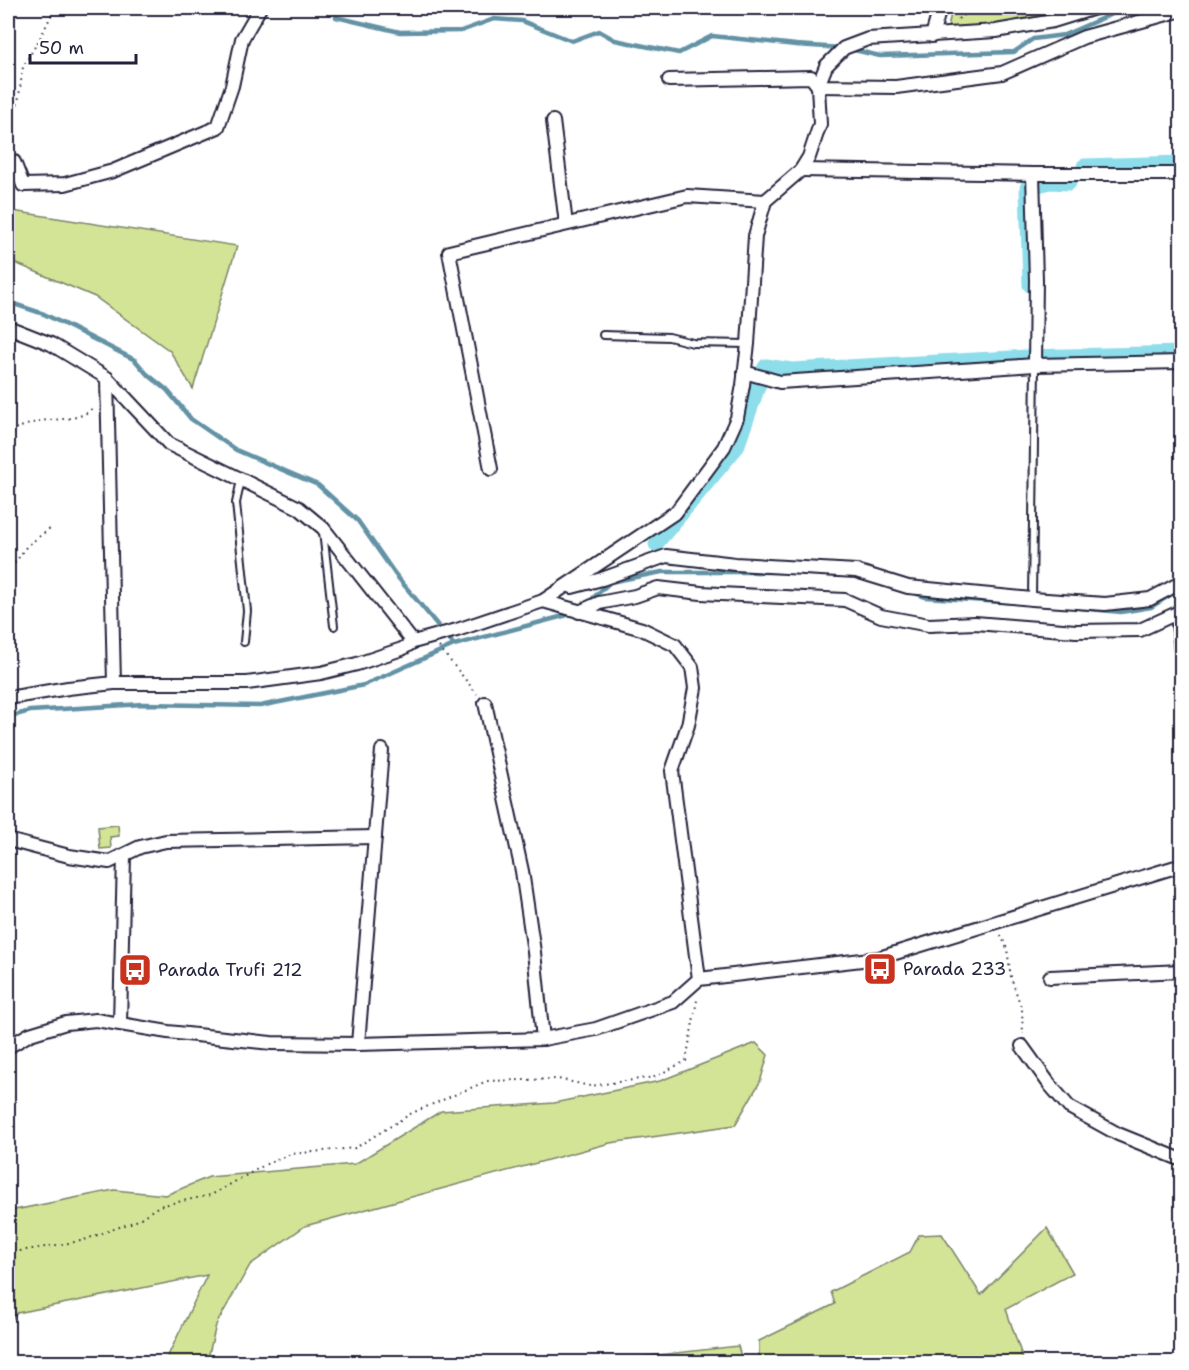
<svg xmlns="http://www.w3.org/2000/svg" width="1189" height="1370" font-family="'Shantell Sans',sans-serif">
<rect width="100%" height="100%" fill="#fff"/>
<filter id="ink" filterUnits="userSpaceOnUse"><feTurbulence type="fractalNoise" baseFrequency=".0167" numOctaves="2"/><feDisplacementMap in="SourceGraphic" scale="12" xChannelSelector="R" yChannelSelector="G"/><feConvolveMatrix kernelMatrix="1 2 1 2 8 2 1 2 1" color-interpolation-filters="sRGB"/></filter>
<g filter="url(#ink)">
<!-- green -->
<g fill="#d3e497" stroke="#7a8369" stroke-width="1.5">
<polygon points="952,8 1079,8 994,28 948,28"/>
<polygon points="12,211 237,246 193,389 170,351 95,297 8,260 8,221"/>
<polygon points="118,825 119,836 110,837 111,848 100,849 98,827"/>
<polygon points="756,1043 768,1055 760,1082 735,1125 610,1143 305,1226 250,1265 216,1325 207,1362 165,1362 207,1275 17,1313 8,1323 8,1225 10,1211 114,1190 166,1195 209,1177 355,1164 441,1111 554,1103 660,1081"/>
<polygon points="1047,1228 1073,1273 1006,1309 1024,1362 762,1362 759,1357 759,1341 835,1304 831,1292 910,1252 919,1235 942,1234 981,1295"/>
<polygon points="738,1346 742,1360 760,1362 596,1362"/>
</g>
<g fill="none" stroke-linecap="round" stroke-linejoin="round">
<!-- stream -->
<g stroke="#6392a5" stroke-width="4.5">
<polyline points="336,17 400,32 461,31 494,19 522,21 572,41 599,31 615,40 679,53 712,36 796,45 842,48"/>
<polyline points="850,49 880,56 1014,52 1033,39 1064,35 1121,10 1155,8"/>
<polyline points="8,302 44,314 135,360 146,373 167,390 191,419 236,450 318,485 358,521 395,574 454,645 575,613"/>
<polyline points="912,592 925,597 1017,603"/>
<polyline points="589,602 610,582 662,572 781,572"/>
<polyline points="1079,608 1121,612 1151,607 1173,593"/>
<polyline points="8,717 30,711 143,704 260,706 364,685 454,645"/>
</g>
<!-- canal -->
<g stroke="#8eddeb" stroke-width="15">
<polyline points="1084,166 1182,163"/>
<polyline points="1030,285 1027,188 1050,182 1069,183"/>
<polyline points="764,369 766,366 791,370 1029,357 1182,353"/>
<polyline points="656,544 737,447 759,384"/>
</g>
<defs>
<g id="service">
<polyline points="603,335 669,337 693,343 748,344"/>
<polyline points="241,480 236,503 247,611 244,642"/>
<polyline points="323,532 334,626"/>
<polyline points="1032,598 1035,365"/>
</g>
<g id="minor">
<polyline points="932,36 940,8"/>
<polyline points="669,80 811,77 818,86 896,87 1002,73 1084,37 1182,10"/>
<polyline points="553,121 566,224"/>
<polyline points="8,161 14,162 23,185 65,184 113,171 218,127 232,86 242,39 260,8"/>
<polyline points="801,170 1033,174 1182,174"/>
<polyline points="1033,174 1036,280 1035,365"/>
<polyline points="8,327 51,344 107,378 169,444 299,508 323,528 413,642"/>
<polyline points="744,372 780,382 1035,365 1182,362"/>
<polyline points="107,378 114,683"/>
<polyline points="491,469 449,252 687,196 765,201"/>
<polyline points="572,587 602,579 666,556 735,564 856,571 908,587 1032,599 1105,604 1150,599 1182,582"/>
<polyline points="543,601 642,629 675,645 692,667 695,688 688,725 672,771 699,979"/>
<polyline points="579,612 599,603 635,596 658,588 701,593 845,600 881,616 929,625 975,623 1076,631 1140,630 1177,613 1182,608"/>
<polyline points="1177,613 1182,661"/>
<polyline points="8,698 68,688 114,683 247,683 321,673 357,664 402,649 413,642 457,630 543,601 676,512 724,447 737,418 743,385 748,344 755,236 765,201 801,170 809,157 820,124 818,86 826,66 844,48 868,39 996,31 1053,21 1095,8"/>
<polyline points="485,703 522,871 534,952 543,1039"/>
<polyline points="8,840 69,856 109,862 140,847 166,841 375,837"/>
<polyline points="1050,977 1182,971"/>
<polyline points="120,1023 124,856"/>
<polyline points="358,1044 382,750"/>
<polyline points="1022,1046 1050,1085 1069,1107 1118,1134 1182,1160"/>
<polyline points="8,1047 30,1034 66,1023 96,1020 168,1032 271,1043 358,1044 543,1039 596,1029 673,1002 699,979 879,958 1182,865"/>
</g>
</defs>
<!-- service casing -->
<use href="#service" stroke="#22223b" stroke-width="10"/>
<!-- minor casing -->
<use href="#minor" stroke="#22223b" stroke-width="16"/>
<!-- path -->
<g stroke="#22223b" stroke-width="2" stroke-dasharray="1.5 4.5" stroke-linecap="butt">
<polyline points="958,19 976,8"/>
<polyline points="8,120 18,103 23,67 40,38 55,8"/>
<path d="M8 436H12L17 428C24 426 32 423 40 421 57 418 82 422 94 406"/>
<polyline points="8,573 26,547 50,528"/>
<polyline points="439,647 477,694"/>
<polyline points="1001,935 1007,949 1011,977 1022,1010 1023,1034"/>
<polyline points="8,1253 81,1241 136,1221 159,1206 211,1195 270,1162 291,1154 355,1148 412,1113 487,1081 558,1079 590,1086 654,1077 686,1061 697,1000"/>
</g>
<!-- service -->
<use href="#service" stroke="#fff" stroke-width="6"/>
<!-- minor -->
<use href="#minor" stroke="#fff" stroke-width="12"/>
</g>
</g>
<!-- icons -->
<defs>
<symbol id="bus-square" viewBox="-11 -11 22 22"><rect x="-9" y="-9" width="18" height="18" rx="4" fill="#c8321e" stroke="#fff"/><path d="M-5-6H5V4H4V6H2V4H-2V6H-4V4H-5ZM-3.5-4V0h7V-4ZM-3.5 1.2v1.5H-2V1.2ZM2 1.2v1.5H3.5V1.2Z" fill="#fff"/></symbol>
</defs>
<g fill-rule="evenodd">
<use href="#bus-square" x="861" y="950" width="38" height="38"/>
<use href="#bus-square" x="116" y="951" width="38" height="38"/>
</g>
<g text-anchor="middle" stroke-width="5" stroke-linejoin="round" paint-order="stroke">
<!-- poi labels -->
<g font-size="18" fill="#22223b" stroke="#fff" text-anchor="start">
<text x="903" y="975">Parada 233</text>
<text x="158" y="976">Parada Trufi 212</text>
</g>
</g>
<!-- margin -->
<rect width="1189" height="1370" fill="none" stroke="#fff" stroke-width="30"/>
<rect x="15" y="15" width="1159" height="1340" fill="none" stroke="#22223b" stroke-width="2" filter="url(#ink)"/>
<!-- scale -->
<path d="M30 54v9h106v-9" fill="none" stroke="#22223b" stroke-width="3"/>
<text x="39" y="54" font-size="18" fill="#22223b" stroke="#ffffff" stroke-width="4.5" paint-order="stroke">50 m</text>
</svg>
